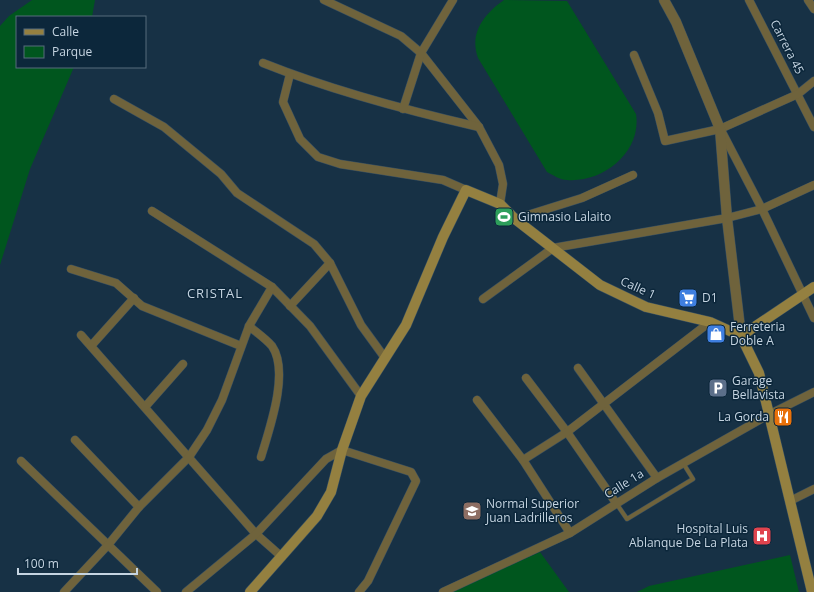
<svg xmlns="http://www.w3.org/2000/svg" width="814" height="592" font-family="'Open Sans',sans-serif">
<rect width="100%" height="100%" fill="#173145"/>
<!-- green -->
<g fill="#00561e">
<polygon points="32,0 95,0 92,17 17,17 17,67 74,67 30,169 0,265 0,26 9,16"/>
<path d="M504 0 567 1 636 114C642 152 603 183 567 180 560 180 553 175 547 172L478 58C469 33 484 14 504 0Z"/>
<polygon points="540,552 569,592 449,592"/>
<polygon points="790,555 799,592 637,592 649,586"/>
</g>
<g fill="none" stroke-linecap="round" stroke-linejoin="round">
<defs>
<polyline id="service" points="616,503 627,519 693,479 683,463"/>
<g id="minor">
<polyline points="324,0 401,36 421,53 479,127 499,165 503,184 500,204"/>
<polyline points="749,0 814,127"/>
<polyline points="808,0 814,9"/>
<polyline points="634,55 658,113 665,141 720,129 798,94 814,81"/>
<path d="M263 63C333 91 405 110 479 127"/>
<polyline points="290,74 283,102 300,139 318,157 340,164 443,180 466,190"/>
<polyline points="114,99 164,127 221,174 237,193 314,244 330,263 361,325 385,358"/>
<polyline points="403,109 421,53 453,0"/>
<polyline points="722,132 762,209 814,318"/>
<polyline points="152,211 272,287 310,326 361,396"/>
<polyline points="515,219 582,198 633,175"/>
<polyline points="71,269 116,283 142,306 241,346"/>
<polyline points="483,299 553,248 727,218 762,209 814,185"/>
<polyline points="290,306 330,263"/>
<path d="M249 326C256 332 266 339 272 346 290 372 269 430 261 457"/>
<polyline points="81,335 256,534 282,557"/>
<polyline points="91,346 134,298"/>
<polyline points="578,368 657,478"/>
<polyline points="526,378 567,432 616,503"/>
<polyline points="477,400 523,460 570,533"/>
<polyline points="145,407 183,364"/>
<polyline points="75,440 139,507"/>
<polyline points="523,460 567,432 710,322"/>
<polyline points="21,461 157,592"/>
<polyline points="790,501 814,489"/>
<polyline points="64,592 108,545 139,507 189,457 207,430 222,400 249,326 272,287"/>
<polyline points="186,592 256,534 326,459 342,450 411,472 416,481 368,581 359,592"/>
<polyline points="443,592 570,533 657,478 770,414 814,392"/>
</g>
<polyline id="tertiary" points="664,0 676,22 720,129 727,218 741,336"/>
<g id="secondary">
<polyline points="741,336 759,373 812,592"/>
<polyline points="250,592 317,516 331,492 342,450 361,396 406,325 443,237 466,190 500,204 515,219 600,285 646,307 710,322 741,336 814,287"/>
</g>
</defs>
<!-- service casing -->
<use href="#service" stroke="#364e61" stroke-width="5"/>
<!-- minor casing -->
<use href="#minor" stroke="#364e61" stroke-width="9"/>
<!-- tertiary casing -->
<use href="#tertiary" stroke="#364e61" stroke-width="11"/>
<!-- secondary casing -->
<use href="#secondary" stroke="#364e61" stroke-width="11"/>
<!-- service -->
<use href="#service" stroke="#6f633c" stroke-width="4"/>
<!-- minor -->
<use href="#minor" stroke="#6f633c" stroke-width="8"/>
<!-- tertiary -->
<use href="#tertiary" stroke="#6f633c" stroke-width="10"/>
<!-- secondary -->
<use href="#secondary" stroke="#948040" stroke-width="10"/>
</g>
<!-- icons -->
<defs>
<symbol id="stadium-square" viewBox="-11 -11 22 22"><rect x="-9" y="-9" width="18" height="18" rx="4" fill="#2e9e5b" stroke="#0c273b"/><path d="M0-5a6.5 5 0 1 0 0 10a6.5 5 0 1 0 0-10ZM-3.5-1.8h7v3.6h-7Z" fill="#fff"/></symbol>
<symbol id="supermarket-square" viewBox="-11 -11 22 22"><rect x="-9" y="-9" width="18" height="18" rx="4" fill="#3f7fe0" stroke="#0c273b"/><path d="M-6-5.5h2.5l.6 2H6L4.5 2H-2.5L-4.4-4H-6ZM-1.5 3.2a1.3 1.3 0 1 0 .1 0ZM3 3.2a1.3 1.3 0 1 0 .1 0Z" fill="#fff"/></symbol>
<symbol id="shop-square" viewBox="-11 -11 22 22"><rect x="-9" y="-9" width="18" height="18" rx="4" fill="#3f7fe0" stroke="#0c273b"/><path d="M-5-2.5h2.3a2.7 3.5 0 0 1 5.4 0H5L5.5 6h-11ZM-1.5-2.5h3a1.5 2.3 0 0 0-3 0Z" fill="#fff"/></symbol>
<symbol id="parking-square" viewBox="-11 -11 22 22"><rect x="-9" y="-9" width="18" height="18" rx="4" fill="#5c6f8a" stroke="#0c273b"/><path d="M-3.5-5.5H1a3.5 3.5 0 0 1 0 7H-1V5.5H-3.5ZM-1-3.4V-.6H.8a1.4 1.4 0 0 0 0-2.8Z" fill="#fff"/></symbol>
<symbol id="restaurant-square" viewBox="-11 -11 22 22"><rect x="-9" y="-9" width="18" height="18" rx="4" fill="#e8710a" stroke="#0c273b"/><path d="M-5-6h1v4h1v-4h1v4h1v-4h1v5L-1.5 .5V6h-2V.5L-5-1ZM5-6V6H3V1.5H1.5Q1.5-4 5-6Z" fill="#fff"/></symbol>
<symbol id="university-square" viewBox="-11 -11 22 22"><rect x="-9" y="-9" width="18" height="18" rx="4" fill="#8d6e63" stroke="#0c273b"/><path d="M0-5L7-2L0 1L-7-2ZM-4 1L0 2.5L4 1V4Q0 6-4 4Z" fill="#fff"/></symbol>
<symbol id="hospital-square" viewBox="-11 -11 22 22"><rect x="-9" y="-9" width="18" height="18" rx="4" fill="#e0444e" stroke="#0c273b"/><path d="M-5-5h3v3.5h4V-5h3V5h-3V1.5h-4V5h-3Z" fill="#fff"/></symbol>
</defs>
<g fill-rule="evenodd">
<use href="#stadium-square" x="493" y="206" width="22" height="22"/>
<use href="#supermarket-square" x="677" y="287" width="22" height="22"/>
<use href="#shop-square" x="705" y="323" width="22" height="22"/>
<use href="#parking-square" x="707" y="377" width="22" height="22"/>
<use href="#restaurant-square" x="772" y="406" width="22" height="22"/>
<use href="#university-square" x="461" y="500" width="22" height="22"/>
<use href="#hospital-square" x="751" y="525" width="22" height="22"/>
</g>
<g text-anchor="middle" stroke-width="3" stroke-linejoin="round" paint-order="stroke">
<!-- street labels -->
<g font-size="12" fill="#c5d4e1" stroke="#0c273b">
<text transform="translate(787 47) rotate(63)" y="4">Carrera 45</text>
<text transform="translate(638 288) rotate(24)" y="4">Calle 1</text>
<text transform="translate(624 484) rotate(-32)" y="4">Calle 1a</text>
</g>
<!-- poi labels -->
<g font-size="12" fill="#c5d4e1" stroke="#0c273b" text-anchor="start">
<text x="518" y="221">Gimnasio Lalaito</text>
<text x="702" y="302">D1</text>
<text x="730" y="331">Ferreteria<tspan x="730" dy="14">Doble A</tspan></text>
<text x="732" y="385">Garage<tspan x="732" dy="14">Bellavista</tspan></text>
<text x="769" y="421" text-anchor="end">La Gorda</text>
<text x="486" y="508">Normal Superior<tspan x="486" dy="14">Juan Ladrilleros</tspan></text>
<text x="748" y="533" text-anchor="end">Hospital Luis<tspan x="748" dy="14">Ablanque De La Plata</tspan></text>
</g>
<!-- neighbourhood labels -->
<g font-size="13" letter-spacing="1" fill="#c5d4e1" stroke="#0c273b">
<text x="215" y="298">CRISTAL</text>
</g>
</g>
<!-- legend -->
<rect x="16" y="16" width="130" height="52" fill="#0c273b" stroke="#566c7d"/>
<rect x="24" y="29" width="20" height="6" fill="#948040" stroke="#566c7d"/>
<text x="52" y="36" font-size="12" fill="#c5d4e1">Calle</text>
<rect x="24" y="46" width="20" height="12" fill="#00561e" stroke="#566c7d"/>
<text x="52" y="56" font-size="12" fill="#c5d4e1">Parque</text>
<!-- scale -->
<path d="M18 568v6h119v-6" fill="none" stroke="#c5d4e1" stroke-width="2"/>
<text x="24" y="568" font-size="12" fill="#c5d4e1" stroke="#0c273b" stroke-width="3" paint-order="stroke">100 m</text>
</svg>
